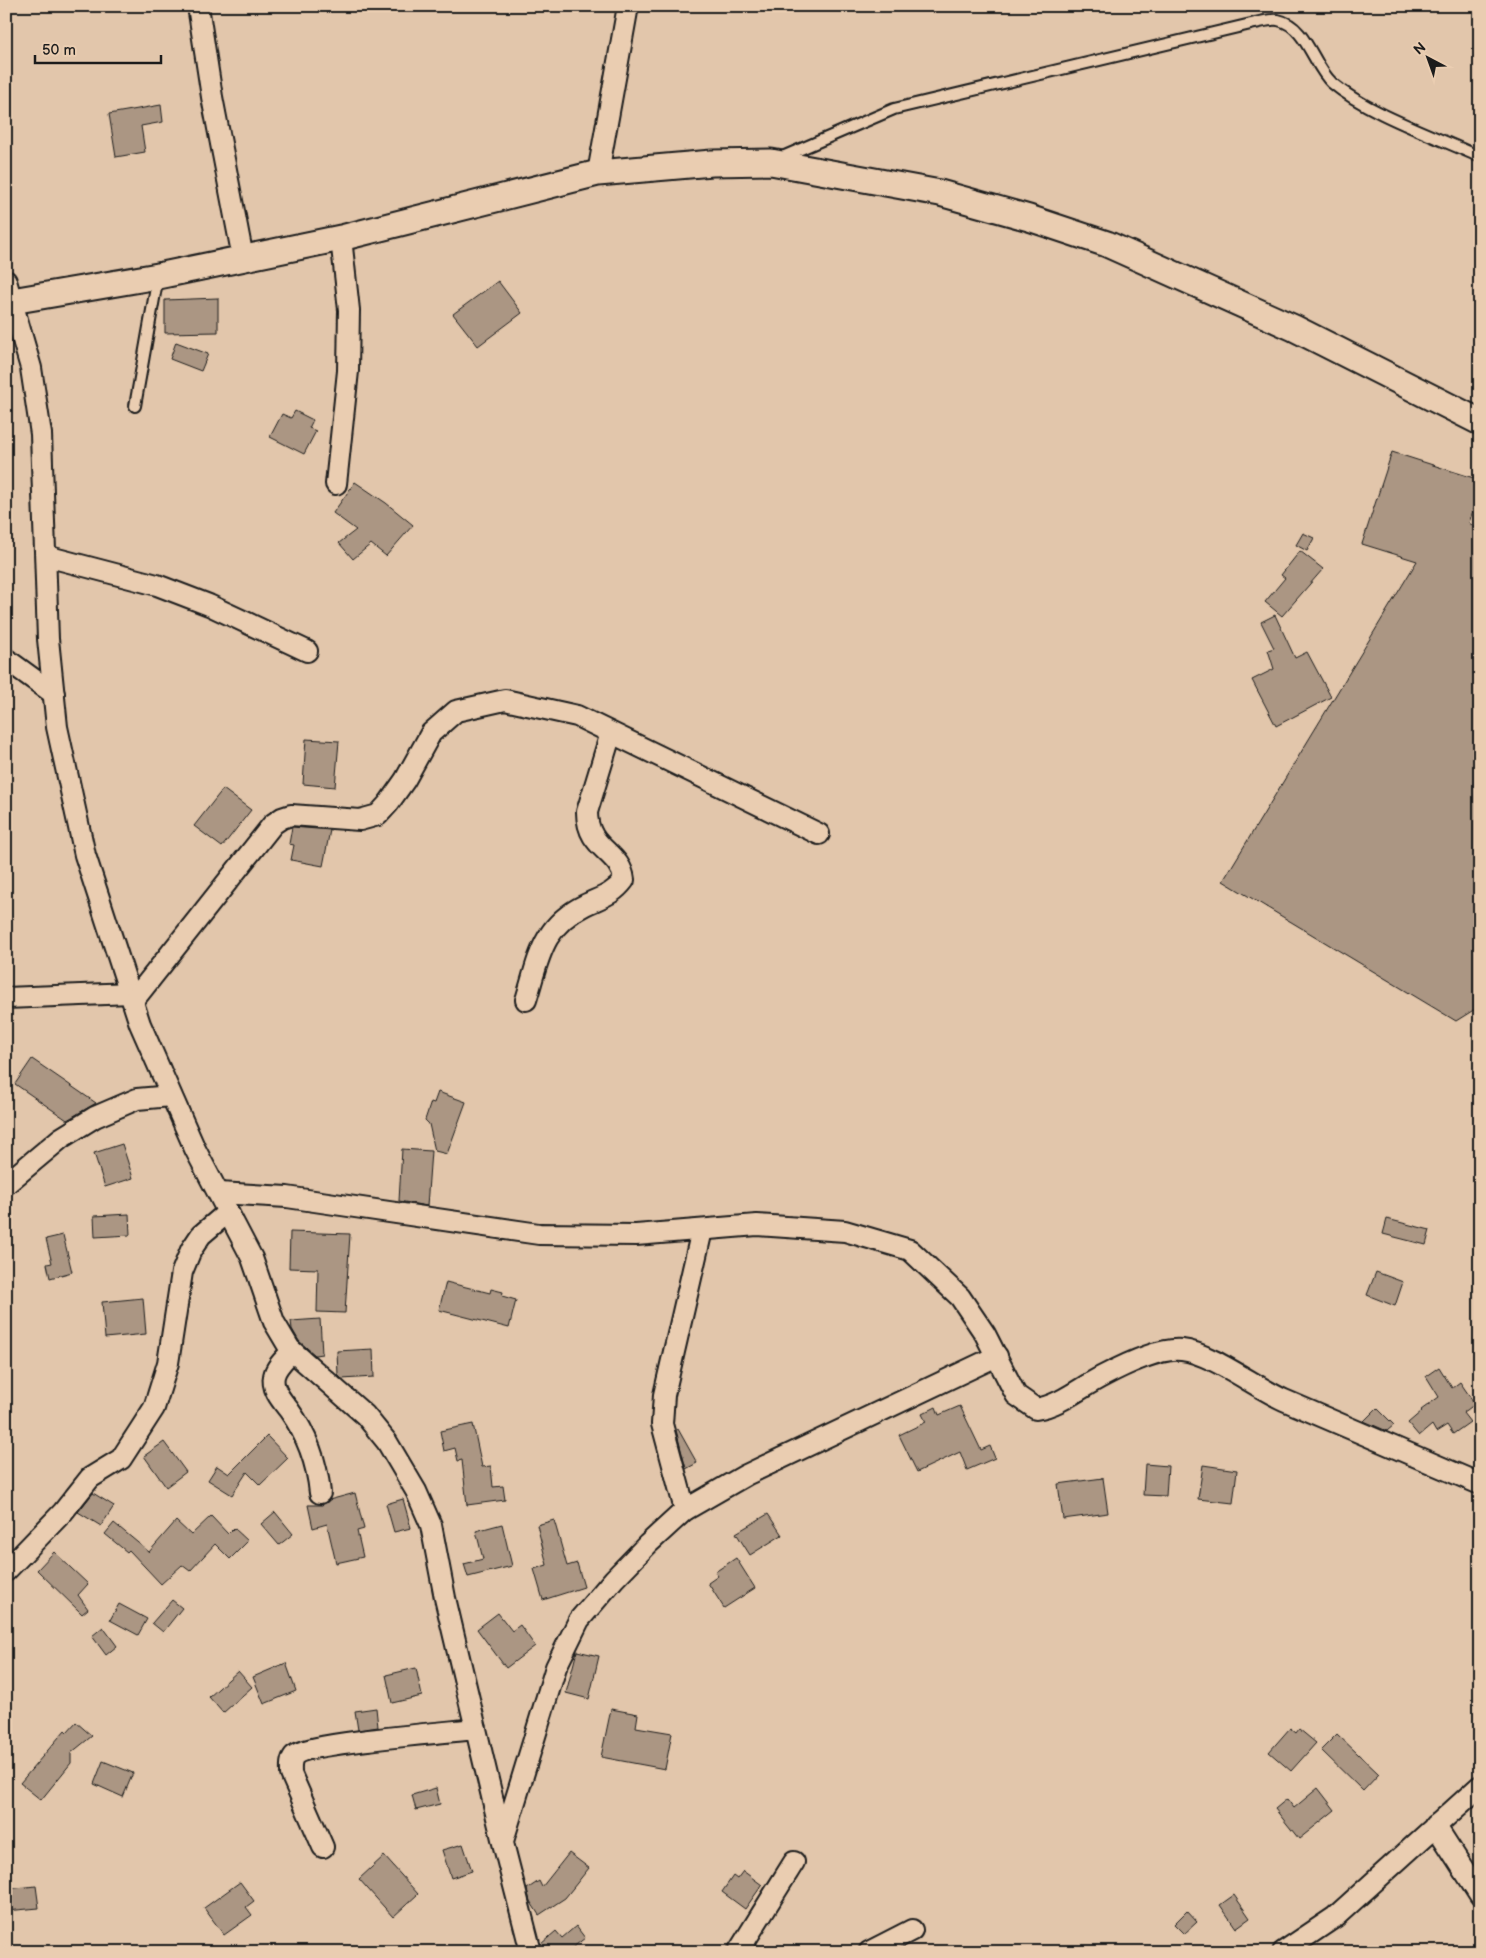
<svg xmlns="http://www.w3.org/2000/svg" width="1486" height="1958" font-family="'Balsamiq Sans',sans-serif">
<rect width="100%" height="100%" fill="#e2c6ab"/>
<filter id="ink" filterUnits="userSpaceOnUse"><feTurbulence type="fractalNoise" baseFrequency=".02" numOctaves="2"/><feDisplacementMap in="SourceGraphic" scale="10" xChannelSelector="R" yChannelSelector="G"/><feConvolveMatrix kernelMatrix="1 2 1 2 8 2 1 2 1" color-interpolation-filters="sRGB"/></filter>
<g filter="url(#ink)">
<!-- building -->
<g fill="#ab9683" stroke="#1c1c1c">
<polygon points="161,105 163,122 141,126 145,152 116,157 109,114"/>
<polygon points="498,281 522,313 478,346 453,314"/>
<polygon points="218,298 218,332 165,333 165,300"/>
<polygon points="176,342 208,354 201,371 170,359"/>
<polygon points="295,411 313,420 309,428 316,431 304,454 270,437 282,414 291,418"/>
<polygon points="1392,452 1480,480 1480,488 1469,523 1480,530 1480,1006 1456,1021 1223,881 1417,561 1362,544"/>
<polygon points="355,482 386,503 413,525 386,556 371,544 353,559 339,543 356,530 333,513"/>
<polygon points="1303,533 1314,538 1307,551 1296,545"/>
<polygon points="1300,551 1323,569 1282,616 1265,602 1285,578 1281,575"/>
<polygon points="1275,615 1295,658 1307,652 1331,697 1276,726 1252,680 1274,669 1268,650 1274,648 1261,622"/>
<polygon points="306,739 339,741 335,787 303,784"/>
<polygon points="223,789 251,810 222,847 194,826"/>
<polygon points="292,827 330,830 323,866 291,860 294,845 289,844"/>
<polygon points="32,1059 96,1103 67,1120 15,1084"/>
<polygon points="438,1092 466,1102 447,1154 435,1151 429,1124 425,1120 431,1102 434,1103"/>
<polygon points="122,1144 133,1178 105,1187 94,1153"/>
<polygon points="402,1149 431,1151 427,1206 399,1201"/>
<polygon points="129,1214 130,1235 95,1237 94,1216"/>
<polygon points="1387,1219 1430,1230 1426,1245 1383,1234"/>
<polygon points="290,1232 350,1234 345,1313 317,1312 318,1269 289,1268"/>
<polygon points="63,1235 72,1272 50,1278 47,1264 52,1263 46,1239"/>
<polygon points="1376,1272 1403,1282 1395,1306 1367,1295"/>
<polygon points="446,1282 490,1293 491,1289 503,1292 502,1296 516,1300 509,1328 439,1310"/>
<polygon points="143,1298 146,1334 105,1338 102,1302"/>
<polygon points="320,1319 322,1354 315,1355 299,1341 292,1329 291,1321"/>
<polygon points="373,1349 374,1377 342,1379 338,1375 337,1351"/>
<polygon points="1439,1367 1452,1388 1460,1382 1475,1404 1463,1413 1470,1422 1453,1434 1447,1425 1436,1432 1432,1425 1419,1436 1408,1423 1422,1411 1421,1410 1439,1397 1426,1376"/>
<polygon points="960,1406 981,1450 990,1446 995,1458 967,1470 960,1452 917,1472 899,1435 926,1422 922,1414 936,1407 939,1415"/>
<polygon points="1377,1408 1394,1425 1387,1431 1364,1421"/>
<polygon points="473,1424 482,1467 491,1466 493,1487 503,1486 505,1500 467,1505 462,1460 458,1461 455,1448 444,1451 440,1431"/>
<polygon points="678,1429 697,1463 686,1469 676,1430"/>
<polygon points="267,1436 288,1458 260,1485 247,1472 232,1495 208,1480 217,1466 229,1474"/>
<polygon points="164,1442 186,1472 166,1487 144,1456"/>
<polygon points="1145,1464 1168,1466 1166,1496 1143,1495"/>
<polygon points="1203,1465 1237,1470 1233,1503 1198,1499"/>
<polygon points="1103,1478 1108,1513 1063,1519 1058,1484"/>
<polygon points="93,1493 114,1506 101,1526 78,1512"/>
<polygon points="355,1493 364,1529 357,1531 363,1557 336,1563 327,1524 313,1528 308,1505 322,1505 329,1500"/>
<polygon points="403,1499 411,1528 394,1532 386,1504"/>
<polygon points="275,1512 293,1534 279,1545 261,1524"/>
<polygon points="768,1514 782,1535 750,1555 736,1533"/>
<polygon points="211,1516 228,1534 234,1528 248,1541 230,1559 215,1544 190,1571 182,1565 161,1584 129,1550 127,1552 105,1534 114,1523 149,1552 176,1521 191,1535"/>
<polygon points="554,1520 567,1566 577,1563 584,1587 543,1600 534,1569 547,1565 537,1525"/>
<polygon points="502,1524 512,1566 468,1577 464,1564 483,1559 476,1531"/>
<polygon points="54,1552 88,1584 78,1595 88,1609 82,1614 37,1570"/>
<polygon points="736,1558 755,1588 724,1608 708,1583 718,1576 715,1572"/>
<polygon points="172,1600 182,1608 163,1632 152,1623"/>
<polygon points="119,1604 147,1619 138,1635 110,1620"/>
<polygon points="498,1613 512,1631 520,1625 535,1646 506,1668 477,1629"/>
<polygon points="103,1627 117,1646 106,1655 92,1636"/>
<polygon points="577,1651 599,1656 589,1699 566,1693"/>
<polygon points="286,1663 296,1691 264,1704 253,1677"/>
<polygon points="416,1668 422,1696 392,1703 386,1675"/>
<polygon points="238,1671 252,1687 223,1713 209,1697"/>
<polygon points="376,1708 378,1727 358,1730 355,1711"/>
<polygon points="611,1709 638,1714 636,1727 672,1733 665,1769 601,1757"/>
<polygon points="76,1722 92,1736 71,1753 71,1763 41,1800 20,1783 65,1730 67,1732"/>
<polygon points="1290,1728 1296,1733 1299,1729 1316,1743 1291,1771 1269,1752"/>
<polygon points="1337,1734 1379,1774 1363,1791 1321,1750"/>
<polygon points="103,1761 133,1773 123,1797 94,1784"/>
<polygon points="436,1788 440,1804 416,1810 412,1795"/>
<polygon points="1318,1788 1335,1810 1299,1839 1275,1809 1287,1799 1294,1808"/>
<polygon points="463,1844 472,1871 451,1878 442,1850"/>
<polygon points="569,1853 589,1868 565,1898 539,1915 530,1901 527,1889 539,1881 542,1887"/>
<polygon points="384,1856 418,1894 393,1917 359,1879"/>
<polygon points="743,1871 762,1885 745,1909 722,1892 733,1876 737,1879"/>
<polygon points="240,1882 254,1901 246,1907 252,1915 224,1935 204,1908"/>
<polygon points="36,1886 39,1908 6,1911 6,1889"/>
<polygon points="1234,1895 1250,1918 1236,1928 1220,1905"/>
<polygon points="1187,1911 1197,1922 1184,1934 1174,1924"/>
<polygon points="576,1926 585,1938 572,1948 575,1952 543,1952 541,1944 556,1931 562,1938"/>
</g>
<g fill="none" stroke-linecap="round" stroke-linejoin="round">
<defs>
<g id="service">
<path d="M780 158 894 109 1255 23C1261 22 1271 19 1278 20 1307 26 1313 66 1332 83 1369 114 1435 136 1480 157"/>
<polyline points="135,406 158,276"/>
</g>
<g id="minor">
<polyline points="198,6 212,97 243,258"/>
<polyline points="598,173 628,6"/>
<polyline points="6,281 31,368 41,434 48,639 57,727 85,855 140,1024 195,1149 252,1258 274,1322 290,1349 365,1415 387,1442 416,1491 431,1525 445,1598 503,1843 531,1952"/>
<polyline points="336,484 348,371 349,310 341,238"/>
<polyline points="46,556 157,585 209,605 307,651"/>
<polyline points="6,659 54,694"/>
<polyline points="6,998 131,993"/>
<path d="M526 1000C539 958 542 926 585 905 601 897 613 895 624 880 621 851 587 850 587 812L611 733"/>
<polyline points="133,1001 273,824 282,818 291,815 360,820 378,815 388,804 405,780 431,733 456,711 505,700 577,716 819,834"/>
<polyline points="6,1184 61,1138 95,1117 137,1099 171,1096"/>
<path d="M219 1193 287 1197 539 1234 636 1235 757 1225 845 1231 910 1250 960 1297 985 1334 1016 1395 1036 1409C1061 1405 1081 1387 1103 1376 1122 1366 1161 1347 1182 1350 1211 1353 1255 1387 1284 1400L1480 1484"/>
<path d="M292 1351C286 1358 276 1366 274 1376 271 1389 282 1401 289 1410 307 1435 317 1462 320 1493"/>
<polyline points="685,1510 662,1424 664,1395 702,1230"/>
<polyline points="6,1571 63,1512 90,1478 121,1459 154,1408 168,1363 182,1272 191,1250 201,1235 228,1212"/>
<polyline points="1435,1825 1480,1895"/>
<polyline points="503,1841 556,1667 579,1620 614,1579 648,1544 685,1510 746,1475 997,1356"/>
<path d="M323 1847 291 1774C291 1768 290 1761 294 1756 305 1743 450 1732 476 1729"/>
<polyline points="738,1952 794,1862"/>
<polyline points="869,1952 912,1930"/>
<polyline points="1283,1952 1335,1917 1480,1786"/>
</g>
<polyline id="tertiary" points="6,302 158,276 341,238 598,173 712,163 771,162 940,193 1029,218 1107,244 1294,328 1480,422"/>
</defs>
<!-- service casing -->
<use href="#service" stroke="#1c1c1c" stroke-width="14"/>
<!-- minor casing -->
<use href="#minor" stroke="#1c1c1c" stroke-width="24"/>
<!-- tertiary casing -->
<use href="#tertiary" stroke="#1c1c1c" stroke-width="29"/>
<!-- service -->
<use href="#service" stroke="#eacdb1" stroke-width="10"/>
<!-- minor -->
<use href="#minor" stroke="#eacdb1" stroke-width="20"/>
<!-- tertiary -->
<use href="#tertiary" stroke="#eacdb1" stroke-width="25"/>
</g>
</g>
<!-- margin -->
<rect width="1486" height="1958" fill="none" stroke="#eacdb1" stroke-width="25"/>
<rect x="12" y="12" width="1461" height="1933" fill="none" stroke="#1c1c1c" stroke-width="2" filter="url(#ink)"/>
<!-- north arrow -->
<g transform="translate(1428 58) rotate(319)" stroke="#eacdb1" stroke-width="4" paint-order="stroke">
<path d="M0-4L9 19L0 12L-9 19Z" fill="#1c1c1c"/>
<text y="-8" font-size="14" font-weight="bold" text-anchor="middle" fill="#1c1c1c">N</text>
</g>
<!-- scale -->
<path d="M35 55v8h126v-8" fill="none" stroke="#1c1c1c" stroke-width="2.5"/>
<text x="42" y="55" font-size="15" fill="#1c1c1c" stroke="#eacdb1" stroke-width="4" paint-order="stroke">50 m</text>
</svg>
